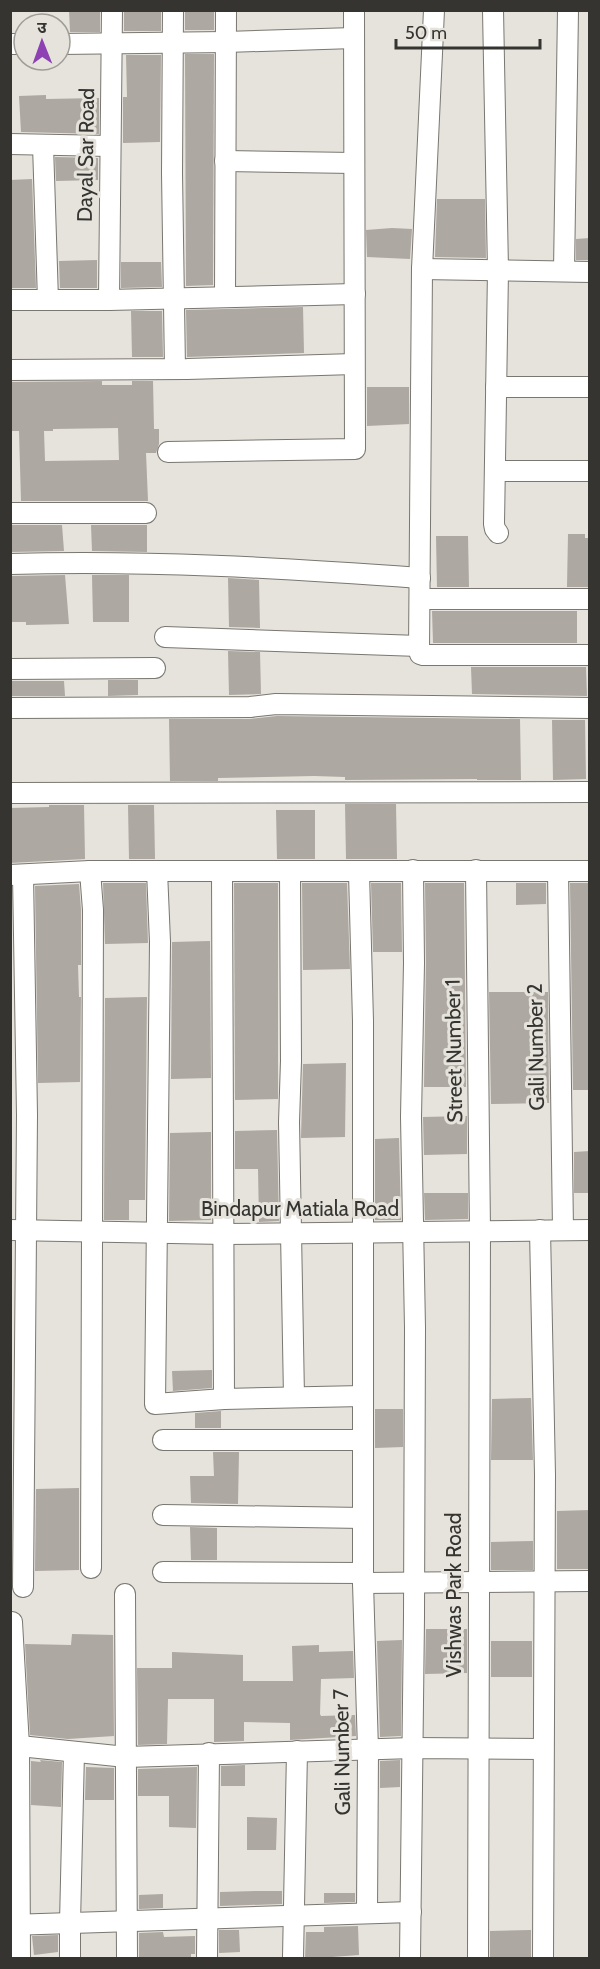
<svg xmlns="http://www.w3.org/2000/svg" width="600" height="1969" font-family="Cabin,'Noto Sans Devanagari',sans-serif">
<rect width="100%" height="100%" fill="#e5e3db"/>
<!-- building -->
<g fill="#ada8a1" fill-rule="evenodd">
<polygon points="69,10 100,10 100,32 70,32"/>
<rect x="124" y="10" width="37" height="21"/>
<rect x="185" y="10" width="29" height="20"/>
<polygon points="185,54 214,54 213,285 186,286"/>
<polygon points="126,55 161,55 160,142 123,143 123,97 127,97"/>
<polygon points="46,95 46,99 99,98 99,134 21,132 19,96"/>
<polygon points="55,157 98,158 98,180 56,181"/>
<polygon points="32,179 36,288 10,288 10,180"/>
<polygon points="437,199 485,199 486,258 435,257"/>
<polygon points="392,228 412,229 410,259 367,257 366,230"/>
<polygon points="590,238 590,260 576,260 576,239"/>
<polygon points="97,260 97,288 60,288 59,261"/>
<polygon points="121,262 161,262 162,287 121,288"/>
<polygon points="303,307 304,353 187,357 186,310"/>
<polygon points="131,311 162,311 163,357 132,357"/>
<path d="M102 381V385H132V381H153L154 429H159V444L156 453H146L148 501H21L19 431H10V382ZM118 428 119 460 45 461 44 431H53V429Z"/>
<polygon points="367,387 409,387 409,424 367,426"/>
<polygon points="10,525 62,525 64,551 10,552"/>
<polygon points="91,525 147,525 147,552 92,551"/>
<polygon points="568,534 585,534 585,538 590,538 590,587 567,587"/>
<polygon points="436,536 468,536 469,587 437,587"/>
<polygon points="65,575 69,624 26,625 26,622 10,622 10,576"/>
<polygon points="92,575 129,575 129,622 93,622"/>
<polygon points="228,578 259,580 260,628 229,627"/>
<polygon points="432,611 577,611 577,643 433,643"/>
<polygon points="228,651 260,652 261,694 229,695"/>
<polygon points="471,667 586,667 587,696 472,694"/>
<polygon points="108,680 138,680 138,695 108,696"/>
<polygon points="10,681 64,681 65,696 10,696"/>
<polygon points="277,716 520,719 521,780 477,780 477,779 345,780 345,777 314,776 218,778 218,781 170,781 169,719 250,719"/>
<polygon points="552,720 585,720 586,779 553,780"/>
<polygon points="345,804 396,804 397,859 346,859"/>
<polygon points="49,805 84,805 85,859 10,863 10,808 49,807"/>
<polygon points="128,805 154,805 155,859 129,859"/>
<polygon points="276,810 315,810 315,859 277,859"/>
<polygon points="103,883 146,883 148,943 105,944"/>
<polygon points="234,883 278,883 278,1099 235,1100"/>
<polygon points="302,883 347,883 350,969 303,970"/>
<polygon points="371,883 401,883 402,952 373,952"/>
<polygon points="425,883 464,883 466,1087 424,1087 426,963"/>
<polygon points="516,883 546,883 546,904 516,905"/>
<polygon points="570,883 590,883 590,1090 573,1090"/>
<polygon points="79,884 81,910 81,965 78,965 79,997 81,997 80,1082 38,1083 35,886"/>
<polygon points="210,941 211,1078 171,1079 172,942"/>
<polygon points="489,992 548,992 549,1103 491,1104"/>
<polygon points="147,997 145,1200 129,1200 129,1220 104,1220 105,998"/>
<polygon points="346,1063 345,1137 301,1138 303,1064"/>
<polygon points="467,1116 467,1154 424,1155 423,1117"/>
<polygon points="277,1130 279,1221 259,1222 258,1169 235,1169 235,1131"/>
<polygon points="211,1132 211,1220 169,1221 170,1133"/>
<polygon points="399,1138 401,1220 375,1220 375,1139"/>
<polygon points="590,1151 590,1193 574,1193 574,1152"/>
<polygon points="424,1193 468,1193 468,1219 425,1220"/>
<polygon points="212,1370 212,1388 173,1391 172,1371"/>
<polygon points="531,1398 533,1460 491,1460 492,1399"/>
<polygon points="375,1409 403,1409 403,1447 375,1448"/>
<polygon points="221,1411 221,1428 195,1428 195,1413"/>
<polygon points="213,1452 239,1452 238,1504 191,1503 190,1476 214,1476"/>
<polygon points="79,1488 79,1570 35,1571 36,1489"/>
<polygon points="590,1510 588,1569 557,1569 557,1511"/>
<polygon points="190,1527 217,1528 217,1560 191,1560"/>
<polygon points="533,1541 533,1570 491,1570 491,1542"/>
<polygon points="426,1629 467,1629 467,1673 425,1674"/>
<polygon points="72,1634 113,1635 114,1736 68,1739 30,1735 25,1644 71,1645"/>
<polygon points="402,1640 401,1736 380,1737 377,1641"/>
<rect x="491" y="1641" width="41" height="36"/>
<polygon points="319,1645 319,1652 353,1651 354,1678 321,1679 320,1714 321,1716 355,1715 356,1736 290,1740 290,1723 244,1722 244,1741 214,1742 214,1699 168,1699 167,1744 138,1745 137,1668 172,1668 172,1652 243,1655 243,1681 293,1681 292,1646"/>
<polygon points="40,1760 62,1762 61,1807 31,1805 31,1761 41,1762"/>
<polygon points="400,1760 400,1787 380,1788 380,1761"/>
<polygon points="245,1765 245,1786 221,1786 221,1766"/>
<polygon points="86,1767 114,1768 114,1800 85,1800"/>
<polygon points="197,1767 196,1828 169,1827 169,1796 138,1796 138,1769"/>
<polygon points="247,1817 277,1818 276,1850 247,1850"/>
<polygon points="258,1891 282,1891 282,1904 220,1906 220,1892"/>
<polygon points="324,1893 355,1893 355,1902 324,1903"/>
<polygon points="163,1894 163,1908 139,1909 139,1895"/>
<polygon points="358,1926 359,1955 305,1959 306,1932 324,1932 324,1927"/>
<polygon points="219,1930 239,1930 240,1952 219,1953"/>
<polygon points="531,1930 531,1959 490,1959 490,1931"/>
<polygon points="163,1932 164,1937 195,1936 195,1954 191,1954 191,1959 139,1958 139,1933"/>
<polygon points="58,1935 58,1952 34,1955 32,1936"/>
</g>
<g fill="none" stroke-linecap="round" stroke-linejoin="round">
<defs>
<g id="minor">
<polyline points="173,10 172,173 175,369"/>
<polyline points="434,10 422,269 419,651 420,654 423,655 590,655"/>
<polyline points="493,10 498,270 494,524 495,529 498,533"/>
<polyline points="10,44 24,44"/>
<polyline points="60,44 226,42 354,38"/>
<polyline points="10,144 110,146"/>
<polyline points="43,145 48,300"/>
<polyline points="225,161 354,163"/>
<polyline points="422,269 590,272"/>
<polyline points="564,271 568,10"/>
<polyline points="225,297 226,10"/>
<polyline points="10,300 109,300 355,294"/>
<polyline points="109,300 112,10"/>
<polyline points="10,370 187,369 354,364"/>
<polyline points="496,387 590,387"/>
<polyline points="168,452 355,449 354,10"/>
<polyline points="495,471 590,471"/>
<polyline points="10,513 146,513"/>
<path d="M10 564C147 560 283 568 420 578"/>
<polyline points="420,599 590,599"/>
<polyline points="165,637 419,646"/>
<polyline points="10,669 155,668"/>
<polyline points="10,708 250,707 276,704 590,708"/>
<polyline points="10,793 590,792"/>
<polyline points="476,870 480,1231 478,1958"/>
<polyline points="90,871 93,910 91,1568"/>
<polyline points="157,871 160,942 155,1404 224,1399 363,1396"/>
<polyline points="558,871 563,1230"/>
<polyline points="222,872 224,1399"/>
<polyline points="290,872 291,1061 289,1122 294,1397"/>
<polyline points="359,873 363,1021 363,1583 368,1750 367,1913"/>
<polyline points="10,875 90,871 590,871"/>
<polyline points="23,875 27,1115 23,1587"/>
<polyline points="10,1230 225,1234 590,1230"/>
<polyline points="540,1230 545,1475 543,1958"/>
<polyline points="163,1440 363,1440"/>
<polyline points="163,1515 363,1518"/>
<polyline points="163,1572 363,1573"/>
<polyline points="363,1583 590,1581"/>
<polyline points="125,1594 127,1958"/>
<polyline points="12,1622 19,1746 20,1958"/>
<polyline points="10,1745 126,1757 413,1748 543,1749"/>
<polyline points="10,1925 411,1912"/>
<polyline points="70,1958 70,1923 74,1752"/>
<polyline points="207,1958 209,1753"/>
<polyline points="293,1958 297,1751"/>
<polyline points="410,1958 414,1617 415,1328 411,1117 414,963 413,870"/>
</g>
</defs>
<!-- minor casing -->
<use href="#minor" stroke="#79776f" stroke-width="22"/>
<!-- minor -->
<use href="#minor" stroke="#fff" stroke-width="20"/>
</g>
<g text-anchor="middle" stroke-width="6" stroke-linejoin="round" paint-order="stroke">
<!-- street labels -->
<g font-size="21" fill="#353431" stroke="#e5e3db">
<text transform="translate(86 155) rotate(-89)" y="7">Dayal Sar Road</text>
<text transform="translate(536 1047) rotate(-91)" y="7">Gali Number 2</text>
<text transform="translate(454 1051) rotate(-91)" y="7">Street Number 1</text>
<text x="300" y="1216">Bindapur Matiala Road</text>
<text transform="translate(454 1595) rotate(-90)" y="7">Vishwas Park Road</text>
<text transform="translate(342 1752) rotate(-91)" y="7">Gali Number 7</text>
</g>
</g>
<!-- border -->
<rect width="600" height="1969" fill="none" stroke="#353431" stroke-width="24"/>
<!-- north arrow -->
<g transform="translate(42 42) rotate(359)"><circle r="28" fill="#e5e3db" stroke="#9f9d97" stroke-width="1.5"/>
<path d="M0-4.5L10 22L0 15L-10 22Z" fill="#8d41b3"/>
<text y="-9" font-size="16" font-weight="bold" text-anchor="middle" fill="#353431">उ</text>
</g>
<!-- scale -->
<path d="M396 39v9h144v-9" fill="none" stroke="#353431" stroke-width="3"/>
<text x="405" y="39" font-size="18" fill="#353431" stroke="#e5e3db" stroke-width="4.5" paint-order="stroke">50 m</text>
</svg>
